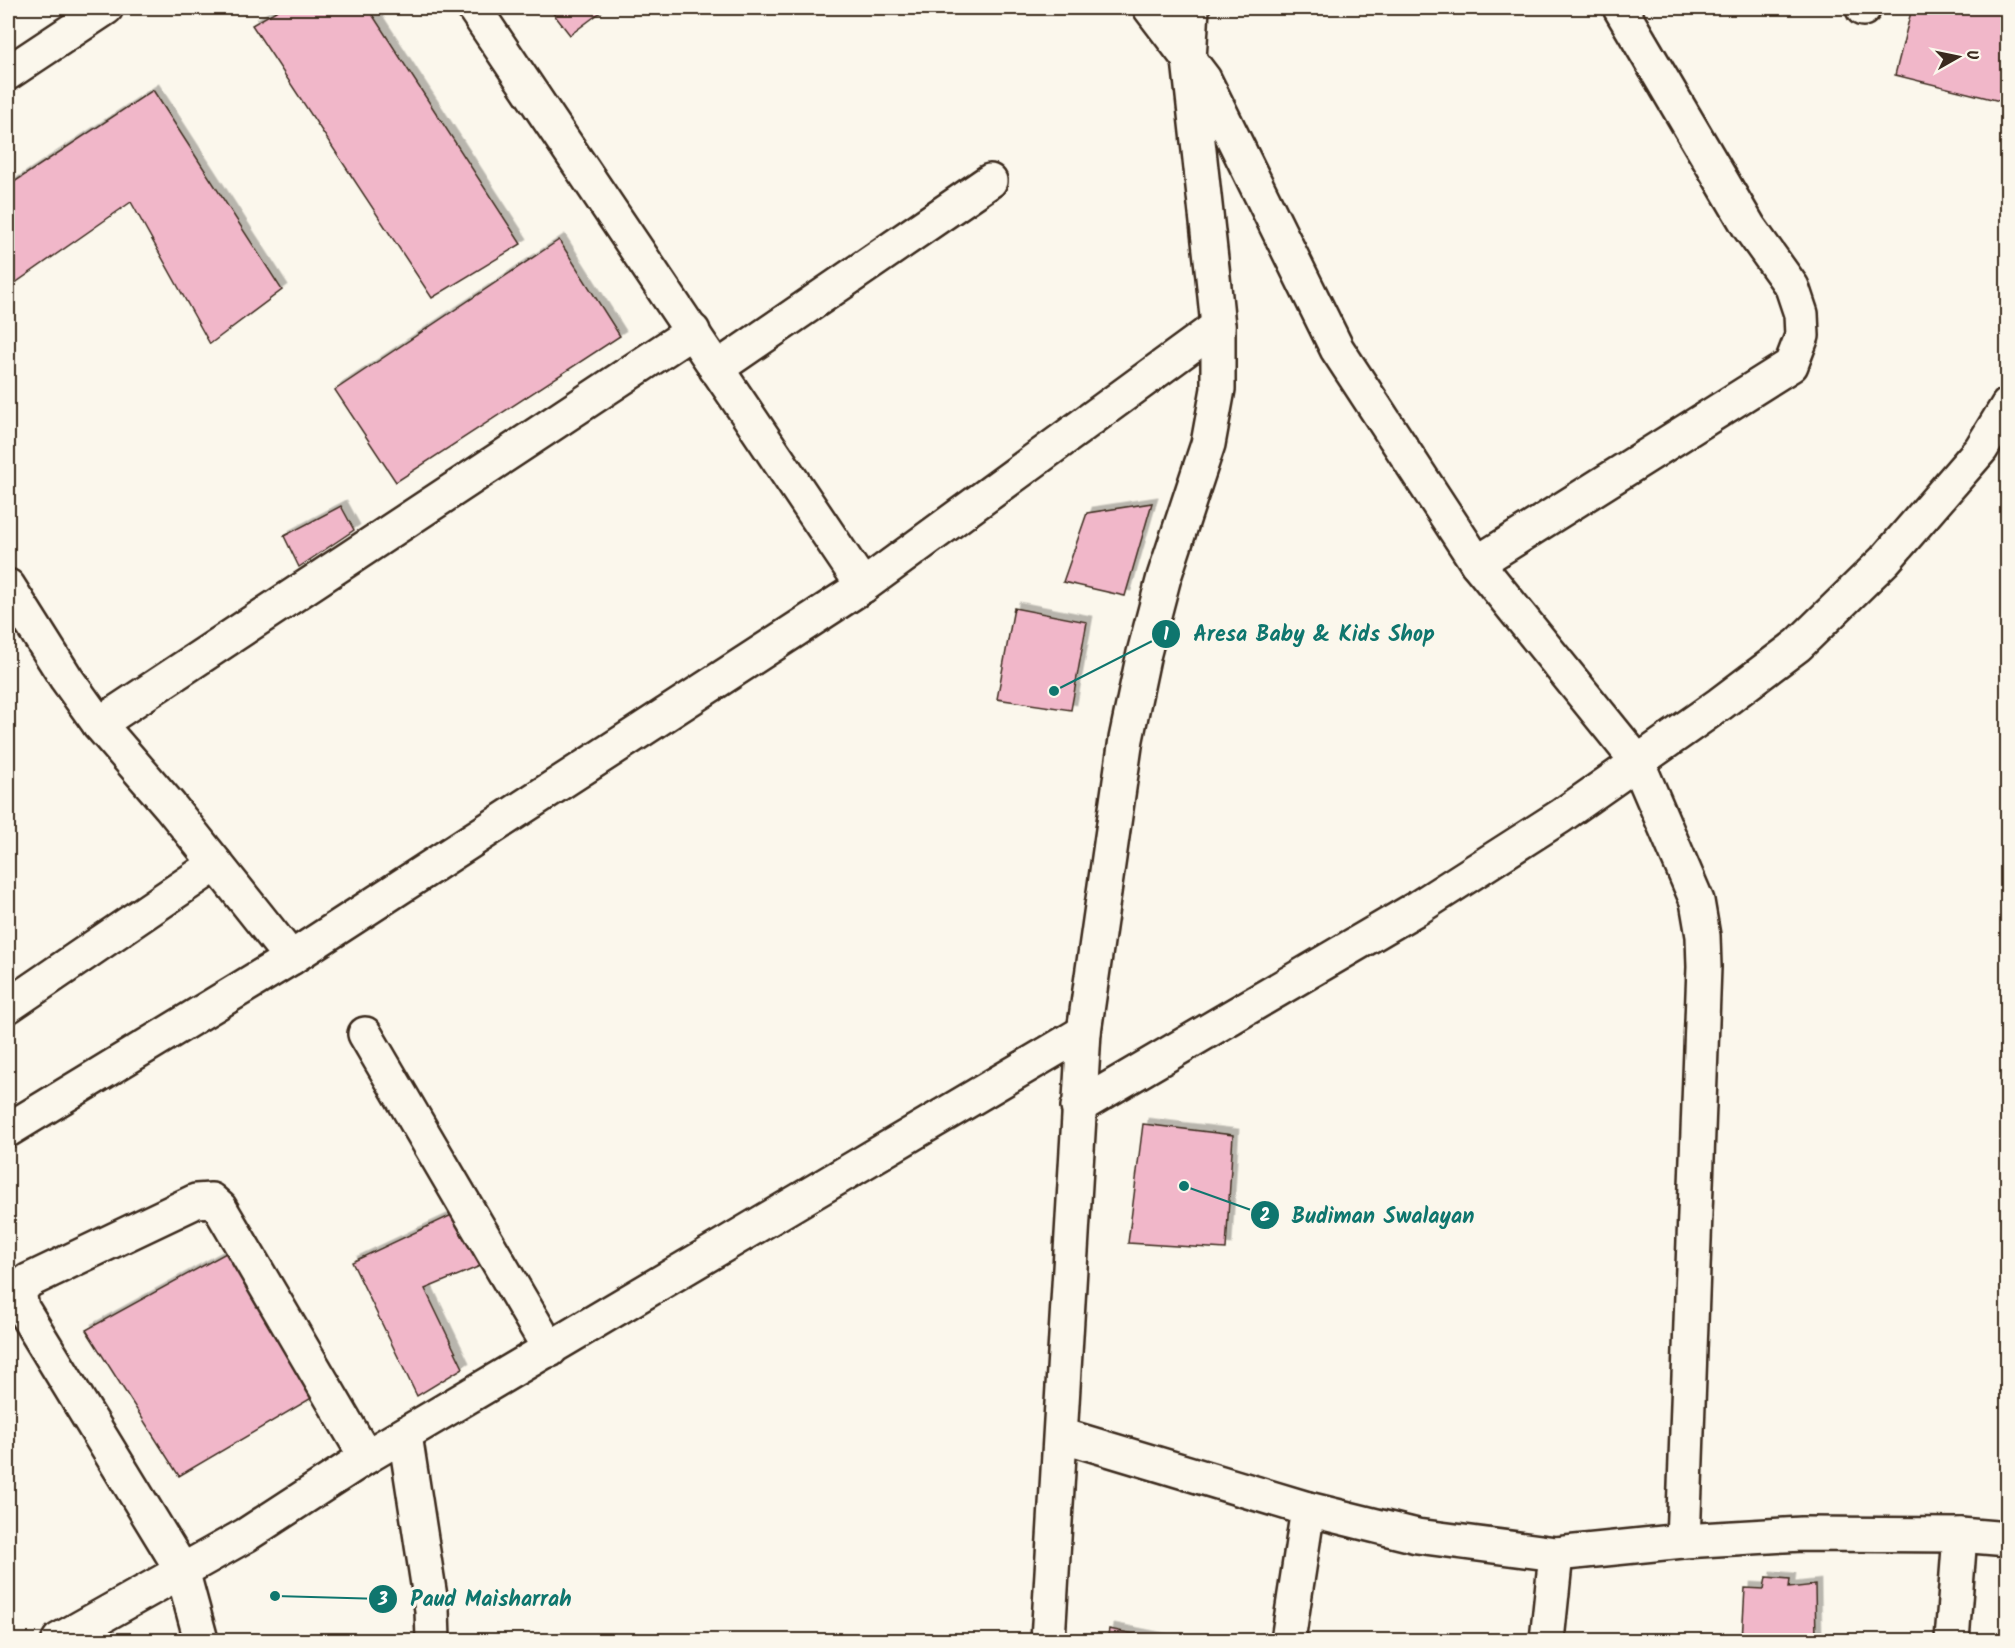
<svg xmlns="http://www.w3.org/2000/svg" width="2015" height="1648" font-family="Kalam,sans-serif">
<defs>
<filter id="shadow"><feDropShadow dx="5.5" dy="-5.5" stdDeviation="0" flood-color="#0004"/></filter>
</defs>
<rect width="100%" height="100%" fill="#fbf7ec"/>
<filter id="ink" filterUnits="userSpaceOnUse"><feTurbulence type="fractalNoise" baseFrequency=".0167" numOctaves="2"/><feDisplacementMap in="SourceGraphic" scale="12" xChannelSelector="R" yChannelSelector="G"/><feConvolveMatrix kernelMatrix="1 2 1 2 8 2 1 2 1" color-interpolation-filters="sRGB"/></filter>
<g filter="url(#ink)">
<!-- building -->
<g fill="#f1b7c9" stroke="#3b2a1e" stroke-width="1.5" filter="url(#shadow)">
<polygon points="281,8 368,8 521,244 432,298 252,25"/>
<polygon points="549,8 606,8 570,35"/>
<polygon points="1912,8 2008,8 2008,103 1895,75"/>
<polygon points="153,90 282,290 210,344 131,202 8,288 8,186"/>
<polygon points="559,240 620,336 396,482 335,390"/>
<polygon points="1152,503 1125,596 1063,582 1087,513"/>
<polygon points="341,506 354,530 299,567 284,536"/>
<polygon points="1014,608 1087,622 1071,710 997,699"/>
<polygon points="1143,1124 1233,1135 1226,1249 1128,1243"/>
<polygon points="475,1204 497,1259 425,1289 463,1368 417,1396 352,1262"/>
<polygon points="246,1242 332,1386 179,1476 86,1330"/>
<polygon points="1766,1577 1790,1579 1789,1588 1815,1585 1816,1640 1742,1640 1745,1588 1764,1589"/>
<polygon points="1109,1629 1164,1640 1107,1640"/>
</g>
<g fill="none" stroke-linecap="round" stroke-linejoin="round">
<defs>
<g id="minor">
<polyline points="474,8 863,586"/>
<polyline points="1150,8 1204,79 1337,349 1477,563 1637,761 1697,901 1703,936 1704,967 1683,1541"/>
<polyline points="1863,9 1864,8"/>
<polyline points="8,73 106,8"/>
<polyline points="716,369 990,181"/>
<polyline points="1477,563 1791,365 1802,336 1801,314 1792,287 1749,227 1620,8"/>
<polyline points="8,586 66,678 99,724 170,806 291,958"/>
<polyline points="99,724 693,331"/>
<polyline points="8,1006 216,864"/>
<polyline points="365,1034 550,1350"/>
<polyline points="1078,1107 1419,907 1561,816 1720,704 1798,645 1885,560 1981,449 2008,405"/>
<polyline points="8,1130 291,958 863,586 1218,326"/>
<polyline points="405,1435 432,1610 433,1640"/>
<polyline points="1061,1435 1308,1509 1417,1536 1556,1554 1683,1541 1802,1534 1960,1535 2008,1539"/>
<polyline points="59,1640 246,1535 366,1457 1084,1032"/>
<polyline points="201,1640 182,1570 22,1308 19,1292 28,1281 196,1201 211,1200 220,1208 366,1457"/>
<polyline points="1288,1640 1308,1509"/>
<polyline points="1547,1640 1556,1554"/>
<polyline points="1952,1640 1960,1535"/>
</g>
<polyline id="highway" points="1048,1640 1084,1032 1126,739 1144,653 1164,577 1208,444 1218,389 1218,326 1213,277 1189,60 1192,8"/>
</defs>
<!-- minor casing -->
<use href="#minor" stroke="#3b2a1e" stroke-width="38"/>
<!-- highway casing -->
<use href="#highway" stroke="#3b2a1e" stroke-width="38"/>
<!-- minor -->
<use href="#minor" stroke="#fbf7ec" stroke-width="33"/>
<!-- highway -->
<use href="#highway" stroke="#fbf7ec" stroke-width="33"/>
</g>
</g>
<!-- callouts -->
<path fill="none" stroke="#0f766e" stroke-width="2" d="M1054 691L1166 634M1184 1186L1265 1215M275 1596L383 1599"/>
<g fill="#0f766e" stroke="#fbf7ec" stroke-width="2">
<circle cx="1054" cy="691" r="6"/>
<circle cx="1184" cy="1186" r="6"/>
<circle cx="275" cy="1596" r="6"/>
<circle cx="1166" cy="634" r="15"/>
<circle cx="1265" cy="1215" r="15"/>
<circle cx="383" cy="1599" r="15"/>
</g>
<g font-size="18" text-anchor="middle" font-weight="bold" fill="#fff">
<text x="1166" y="640">1</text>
<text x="1265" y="1221">2</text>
<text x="383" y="1605">3</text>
</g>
<g font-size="22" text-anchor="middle" font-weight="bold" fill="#0f766e" stroke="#fbf7ec" stroke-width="6" stroke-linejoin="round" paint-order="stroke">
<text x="1314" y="641">Aresa Baby &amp; Kids Shop</text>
<text x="1383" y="1223">Budiman Swalayan</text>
<text x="491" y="1606">Paud Maisharrah</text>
</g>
<!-- margin -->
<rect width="2015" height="1648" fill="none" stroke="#fbf7ec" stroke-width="30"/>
<rect x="15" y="15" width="1985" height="1618" fill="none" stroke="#3b2a1e" stroke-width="2" filter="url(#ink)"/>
<!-- north arrow -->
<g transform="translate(1958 57) rotate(81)" stroke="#fbf7ec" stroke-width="4.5" paint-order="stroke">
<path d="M0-4.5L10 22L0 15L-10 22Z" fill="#3b2a1e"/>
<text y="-9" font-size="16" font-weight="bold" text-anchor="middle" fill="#3b2a1e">U</text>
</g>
</svg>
